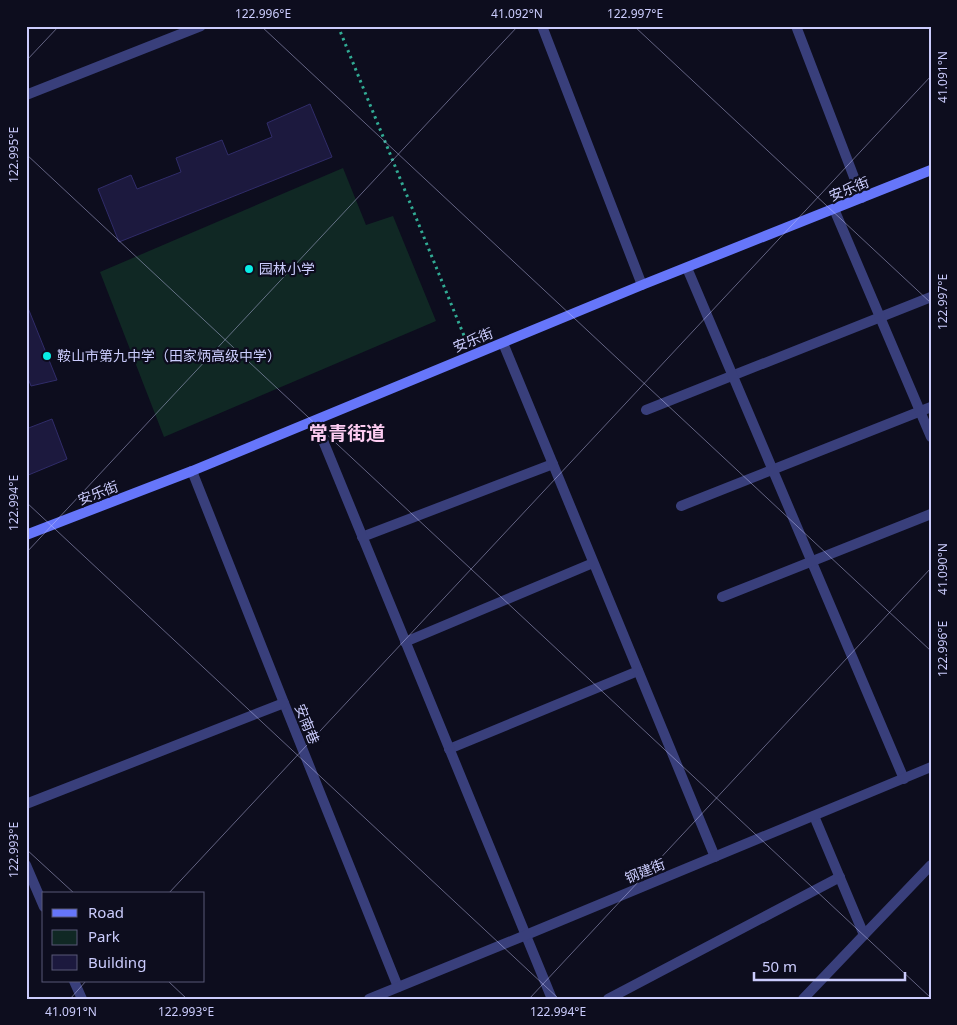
<svg xmlns="http://www.w3.org/2000/svg" width="957" height="1025" font-family="'Noto Sans','Noto Sans SC',sans-serif">
<rect width="100%" height="100%" fill="#0d0d1e"/>
<!-- green -->
<polygon fill="#102824" points="343,168 366,225 393,216 436,321 164,437 100,272"/>
<!-- building -->
<g fill="#1c193e" stroke="#302c69">
<polygon points="310,104 332,157 119,242 98,189 131,175 137,189 181,172 176,158 222,140 228,155 272,137 267,123"/>
<polygon points="26,303 57,380 31,386 26,373"/>
<polygon points="52,419 67,459 26,476 26,429"/>
</g>
<g fill="none" stroke-linecap="round" stroke-linejoin="round">
<!-- path -->
<polyline stroke="#31ab94" stroke-width="3" stroke-dasharray="2.5 4" stroke-linecap="butt" points="338,26 467,343"/>
<!-- lane -->
<g stroke="#393f7b" stroke-width="10">
<polyline points="542,26 642,285"/>
<polyline points="796,26 862,198"/>
<polyline points="26,95 201,26"/>
<polyline points="646,410 931,297"/>
<polyline points="681,506 931,407"/>
<polyline points="362,537 553,464"/>
<polyline points="405,642 593,563"/>
<polyline points="449,749 638,671"/>
<polyline points="864,935 931,865"/>
<polyline points="608,999 840,877"/>
<polyline points="803,999 864,935 814,816"/>
</g>
<!-- street -->
<g stroke="#393f7b" stroke-width="10">
<polyline points="834,209 931,437"/>
<polyline points="687,268 904,779"/>
<polyline points="503,343 715,857"/>
<polyline points="315,421 552,999"/>
<polyline points="192,471 284,703 398,987"/>
<polyline points="722,597 931,514"/>
<polyline points="26,804 284,703"/>
<polyline points="26,865 44,907"/>
<polyline points="74,981 82,999"/>
<polyline points="369,999 526,935 931,767"/>
</g>
<!-- secondary -->
<polyline stroke="#6676fa" stroke-width="10" points="26,535 192,471 642,285 931,170"/>
</g>
<!-- ticks -->
<path fill="none" stroke="#cbccfd" stroke-width="1" stroke-opacity="0.45" d="M261 26 931 651M634 26 931 303M26 61 59 26M26 154 931 998M26 502 559 999M26 553 518 26M26 849 75 894M168 894 931 76M168 981 187 999M70 999 86 981M529 999 931 568"/>
<!-- markers -->
<g fill="#08ede5" stroke="#0d0d1e" stroke-width="2">
<circle cx="249" cy="269" r="5"/>
<circle cx="47" cy="356" r="5"/>
</g>
<g text-anchor="middle" stroke-width="4.5" stroke-linejoin="round" paint-order="stroke">
<!-- street labels -->
<g font-size="14" fill="#cbccfd" stroke="#0d0d1e">
<text transform="translate(849 189) rotate(-22)" y="5">安乐街</text>
<text transform="translate(473 340) rotate(-22)" y="5">安乐街</text>
<text transform="translate(98 493) rotate(-21)" y="5">安乐街</text>
<text transform="translate(307 724) rotate(68)" y="5">安南巷</text>
<text transform="translate(645 871) rotate(-22)" y="5">钢建街</text>
</g>
<!-- poi labels -->
<g font-size="14" fill="#cbccfd" stroke="#0d0d1e" text-anchor="start">
<text x="259" y="274">园林小学</text>
<text x="57" y="361">鞍山市第九中学（田家炳高级中学）</text>
</g>
<!-- district labels -->
<g font-size="19" font-weight="bold" fill="#fdcdf2" stroke="#0d0d1e">
<text x="347" y="440">常青街道</text>
</g>
</g>
<!-- border -->
<rect width="957" height="1025" fill="none" stroke="#0d0d1e" stroke-width="55"/>
<!-- legend -->
<rect x="42" y="892" width="162" height="90" fill="#0d0d1e" stroke="#595977"/>
<rect x="52" y="909" width="25" height="8" fill="#6676fa" stroke="#595977"/>
<text x="88" y="918" font-size="15" fill="#cbccfd">Road</text>
<rect x="52" y="930" width="25" height="15" fill="#102824" stroke="#595977"/>
<text x="88" y="942" font-size="15" fill="#cbccfd">Park</text>
<rect x="52" y="955" width="25" height="15" fill="#1c193e" stroke="#595977"/>
<text x="88" y="968" font-size="15" fill="#cbccfd">Building</text>
<!-- scale -->
<path d="M754 972v8h151v-8" fill="none" stroke="#cbccfd" stroke-width="2.5"/>
<text x="762" y="972" font-size="15" fill="#cbccfd" stroke="#0d0d1e" stroke-width="4" paint-order="stroke">50 m</text>
<rect x="28" y="28" width="902" height="970" fill="none" stroke="#cbccfd" stroke-width="2"/>
<g font-size="12" text-anchor="middle" fill="#cbccfd">
<text x="263" y="18">122.996°E</text>
<text x="517" y="18">41.092°N</text>
<text x="635" y="18">122.997°E</text>
<text transform="translate(943 77) rotate(-90)" y="4">41.091°N</text>
<text transform="translate(14 155) rotate(-90)" y="4">122.995°E</text>
<text transform="translate(943 302) rotate(-90)" y="4">122.997°E</text>
<text transform="translate(14 503) rotate(-90)" y="4">122.994°E</text>
<text transform="translate(943 569) rotate(-90)" y="4">41.090°N</text>
<text transform="translate(943 649) rotate(-90)" y="4">122.996°E</text>
<text transform="translate(14 850) rotate(-90)" y="4">122.993°E</text>
<text x="71" y="1016">41.091°N</text>
<text x="186" y="1016">122.993°E</text>
<text x="558" y="1016">122.994°E</text>
</g>
</svg>
